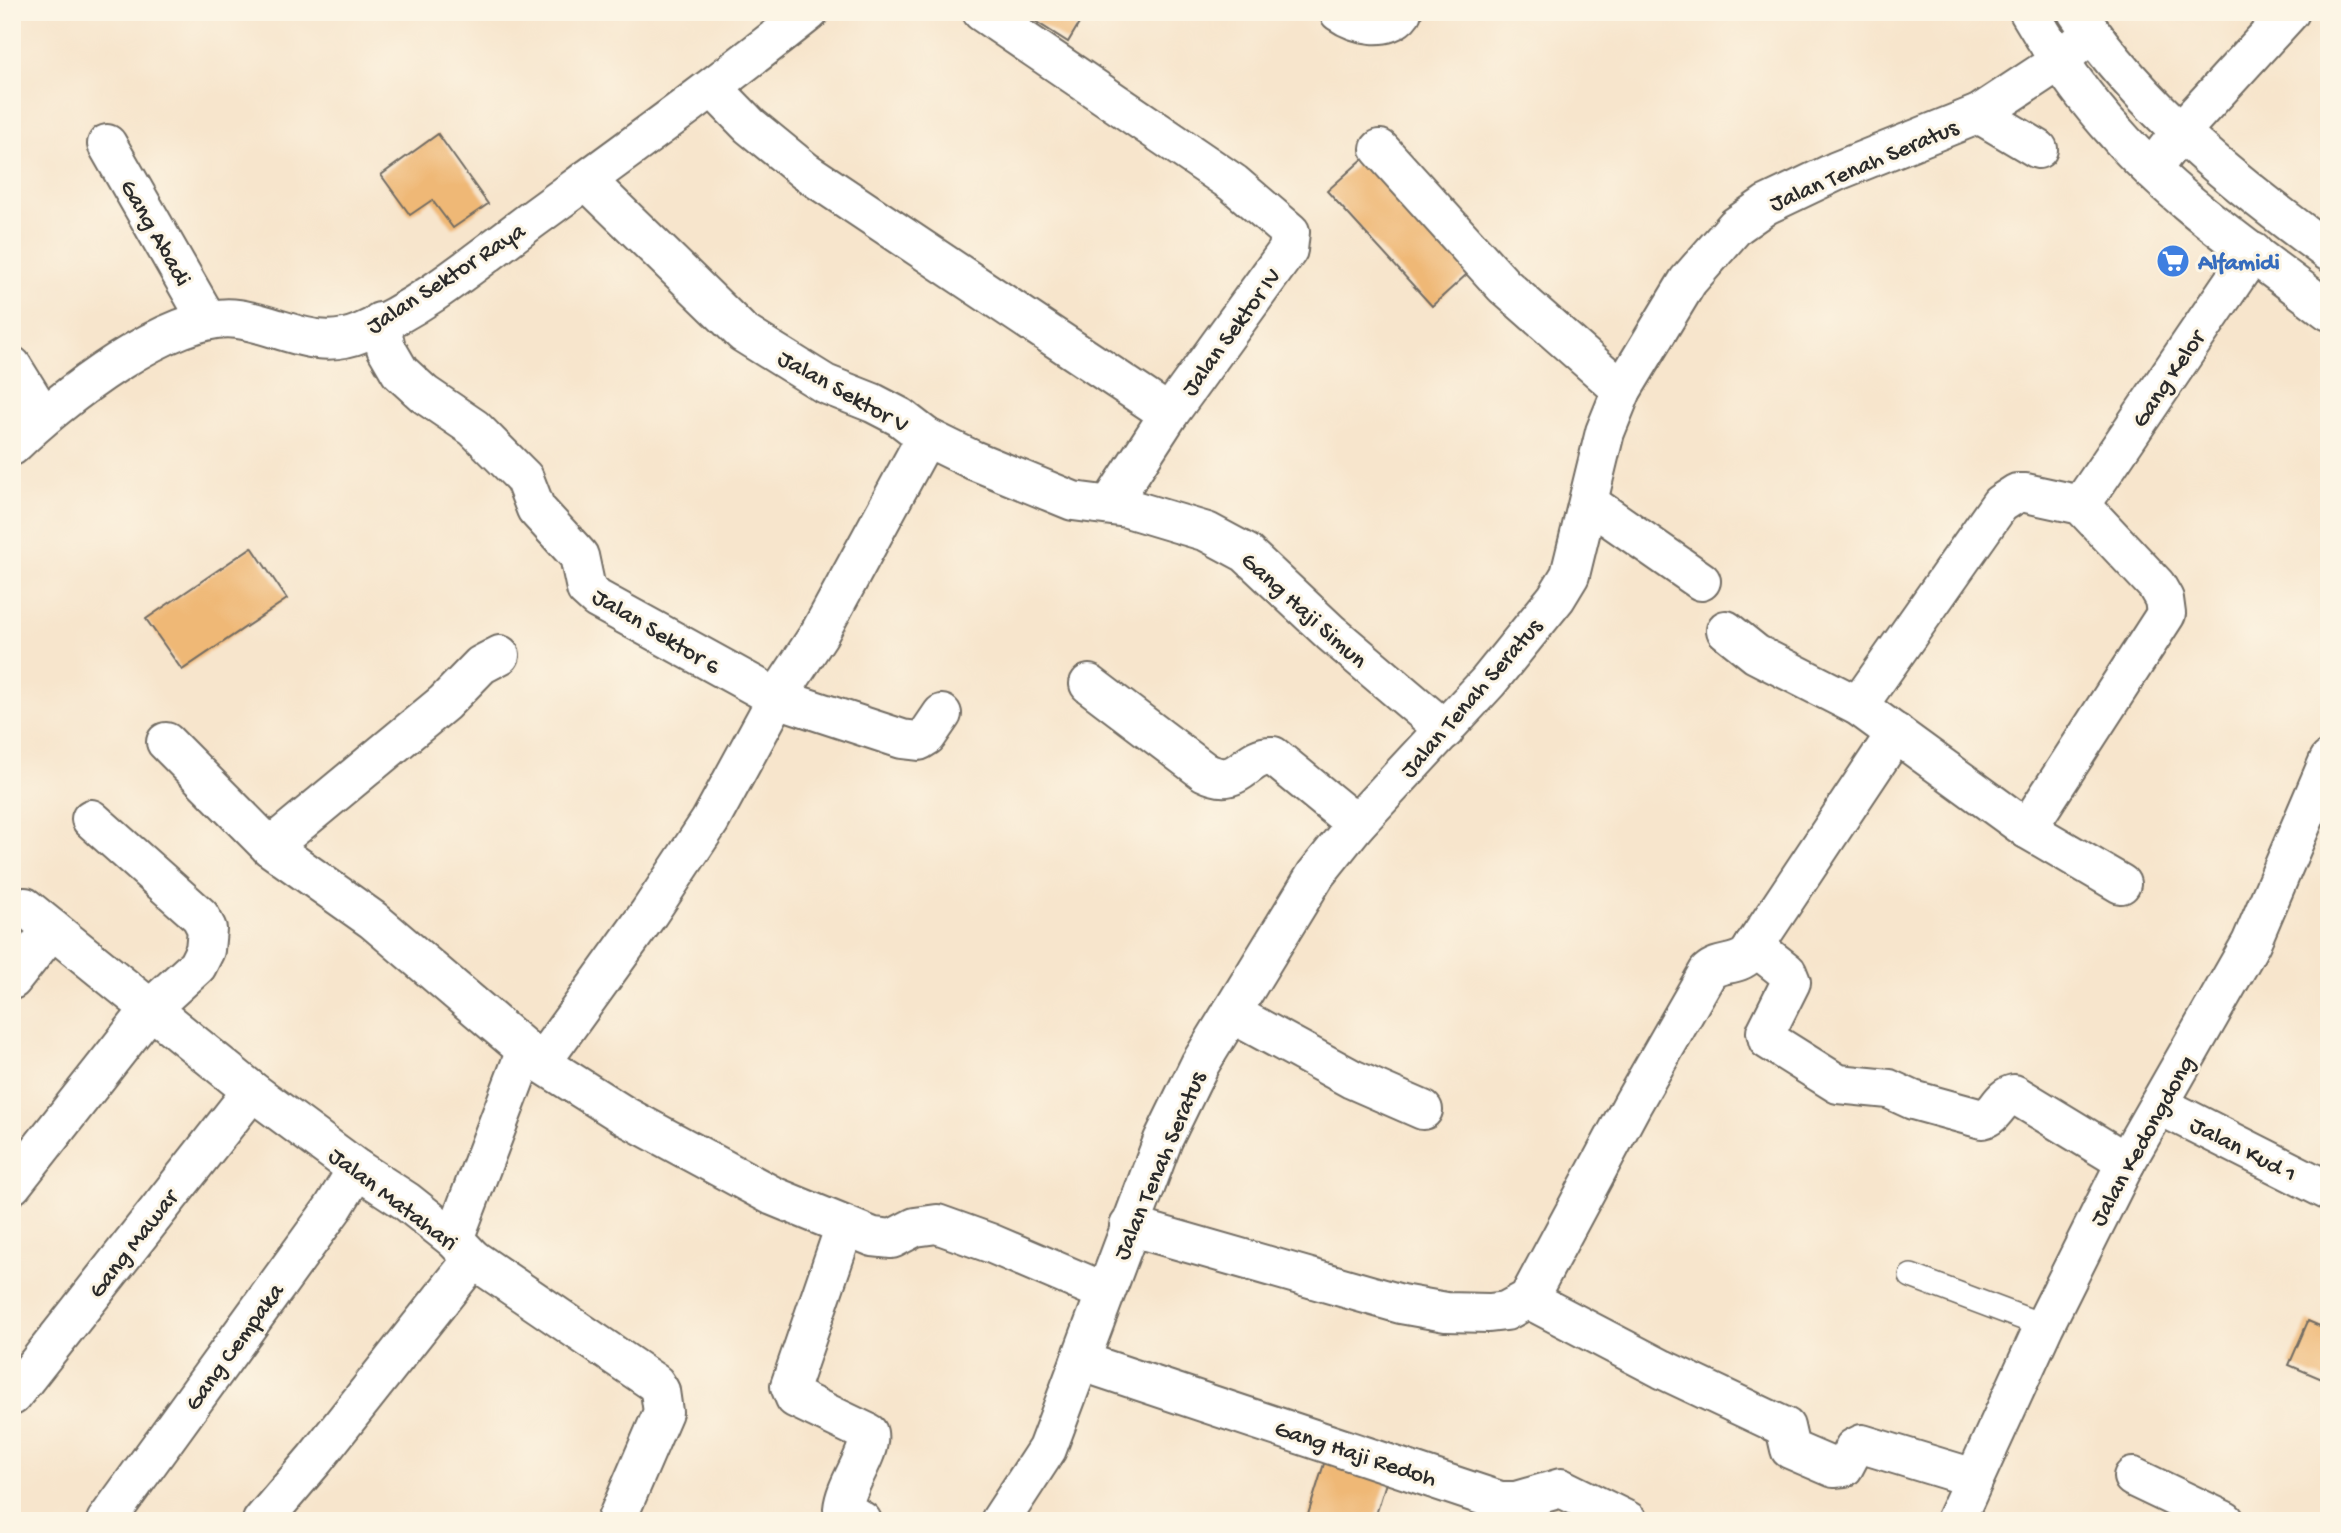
<svg xmlns="http://www.w3.org/2000/svg" width="2341" height="1533" font-family="'Gochi Hand',sans-serif">
<rect width="100%" height="100%" fill="#fcf5e5"/>
<filter id="ink" filterUnits="userSpaceOnUse"><feTurbulence type="fractalNoise" baseFrequency=".0143" numOctaves="2"/><feDisplacementMap in="SourceGraphic" scale="14" xChannelSelector="R" yChannelSelector="G"/><feConvolveMatrix kernelMatrix="1 2 1 2 8 2 1 2 1" color-interpolation-filters="sRGB"/></filter>
<filter id="wash" filterUnits="userSpaceOnUse"><feTurbulence type="fractalNoise" baseFrequency=".00686" numOctaves="4" result="noise"/><feDisplacementMap in="SourceGraphic" scale="28" xChannelSelector="R" yChannelSelector="G"/><feGaussianBlur stdDeviation="1.57" result="paint"/><feColorMatrix in="noise" values="0 0 0 0 0 0 0 0 0 0 0 0 0 0 0 0 0 1.4 0 .05"/><feComposite in="paint" operator="in"/></filter>
<g filter="url(#wash)">
<rect width="100%" height="100%" fill="#f7e5cc"/>
<g id="blocks">
<!-- building -->
<g fill="#efb876">
<polygon points="1021,12 1086,12 1068,42"/>
<polygon points="438,134 488,204 453,228 432,200 410,215 381,175"/>
<polygon points="1374,149 1478,264 1432,306 1327,191"/>
<polygon points="252,547 287,599 182,670 146,619"/>
<polygon points="2308,1321 2329,1330 2329,1382 2289,1365"/>
<polygon points="1328,1451 1390,1470 1374,1521 1306,1521"/>
</g>
</g>
</g>
<g filter="url(#ink)">
<use href="#blocks" fill-opacity="0" stroke="#726c63" stroke-width="2"/>
<g fill="none" stroke-linecap="round" stroke-linejoin="round">
<defs>
<polyline id="service" points="1911,1276 2044,1326"/>
<g id="minor">
<polyline points="982,12 1233,183 1290,232 1288,250 1169,414 1110,505"/>
<path d="M1339 12C1356 24 1388 32 1402 12"/>
<polyline points="713,88 750,126 805,171 1169,414"/>
<polyline points="1979,114 2038,149"/>
<polyline points="107,144 207,319"/>
<polyline points="1380,149 1504,286 1622,390"/>
<polyline points="2152,169 2180,132 2290,12"/>
<polyline points="586,180 743,333 825,384 873,403 900,417 926,437 973,460 1073,501 1127,508 1207,532 1246,553 1331,633 1445,730"/>
<polyline points="380,322 386,348 400,372 424,394 474,428 524,478 536,509 579,556 586,589 597,599 777,698 902,739 919,741 927,736 942,714"/>
<polyline points="12,366 43,416"/>
<path d="M12 446C57 402 173 309 238 319 281 325 316 352 361 333 423 307 479 259 533 219 626 151 719 84 809 12"/>
<polyline points="1589,503 1701,581"/>
<polyline points="2081,505 2253,252"/>
<polyline points="1726,630 1756,654 1858,706 2027,829 2121,884"/>
<path d="M1089 684 1205 772C1241 790 1243 755 1273 756L1356 824"/>
<polyline points="1858,706 2000,504 2017,493 2026,493 2081,505 2156,585 2164,599 2166,614 2027,829"/>
<polyline points="166,742 270,847 373,920 541,1063 625,1116 773,1196 873,1237 892,1239 915,1227 937,1224 990,1243 1105,1292"/>
<polyline points="270,847 444,703 481,665 500,655"/>
<polyline points="25,907 252,1091 357,1169 406,1201 454,1239 473,1259 655,1383 660,1391 663,1412 616,1521"/>
<path d="M1754 946 1787 972 1791 982 1766 1032 1768 1040 1838 1084 1889 1089 1913 1100 1982 1119C1997 1116 1999 1097 2014 1094L2126 1162"/>
<polyline points="12,980 52,929"/>
<polyline points="1231,1013 1352,1079 1423,1110"/>
<polyline points="541,1063 649,913 710,821 777,698 819,634 926,437"/>
<polyline points="2159,1105 2329,1191"/>
<polyline points="12,1185 152,1007 197,966 205,950 207,929 200,916 91,819"/>
<path d="M845 1226 790 1386 795 1398 868 1433C872 1453 845 1484 843 1509L862 1521"/>
<path d="M1129 1226 1401 1304 1446 1312 1489 1313 1506 1311 1528 1299 1633 1103 1708 972C1720 961 1737 967 1749 954L1896 733"/>
<polyline points="454,1239 526,1050"/>
<polyline points="1528,1299 1662,1369 1785,1427 1790,1449 1834,1468 1844,1467 1854,1448 1862,1444 1974,1478"/>
<polyline points="1080,1361 1500,1501 1516,1501 1561,1488 1628,1521"/>
<polyline points="12,1396 252,1091"/>
<polyline points="2133,1477 2225,1521"/>
<polyline points="106,1521 333,1208 357,1169"/>
<polyline points="262,1521 315,1459 473,1259"/>
<polyline points="1000,1521 1047,1449 1163,1140 1200,1064 1316,874 1356,824 1488,682 1556,598 1570,575 1605,432 1622,390 1688,281 1736,226 1766,205 1837,171 1979,114 2058,62 2091,33"/>
<polyline points="1955,1521 2044,1326 2126,1162 2251,943 2329,760"/>
</g>
<g id="primary">
<path d="M2029 12C2054 55 2082 96 2116 133 2176 202 2257 255 2329 311"/>
<path d="M2077 12C2142 109 2236 184 2329 252"/>
</g>
</defs>
<!-- service casing -->
<use href="#service" stroke="#726c63" stroke-width="26"/>
<!-- minor casing -->
<use href="#minor" stroke="#726c63" stroke-width="42"/>
<!-- primary casing -->
<use href="#primary" stroke="#726c63" stroke-width="42"/>
<!-- service -->
<use href="#service" stroke="#fff" stroke-width="23"/>
<!-- minor -->
<use href="#minor" stroke="#fff" stroke-width="38"/>
<!-- primary -->
<use href="#primary" stroke="#fff" stroke-width="38"/>
</g>
</g>
<!-- icons -->
<defs>
<symbol id="supermarket-disc" viewBox="-11 -11 22 22"><circle r="9.5" fill="#3f7fe0" stroke="#fcf5e5"/><path d="M-6-5.5h2.5l.6 2H6L4.5 2H-2.5L-4.4-4H-6ZM-1.5 3.2a1.3 1.3 0 1 0 .1 0ZM3 3.2a1.3 1.3 0 1 0 .1 0Z" fill="#fff"/></symbol>
</defs>
<g fill-rule="evenodd">
<use href="#supermarket-disc" x="2154" y="242" width="38" height="38"/>
</g>
<g text-anchor="middle" stroke-width="6" stroke-linejoin="round" paint-order="stroke">
<!-- street labels -->
<g font-size="24" fill="#2b2b2b" stroke="#fcf5e5">
<text transform="translate(1863 164) rotate(-23)" y="8">Jalan Tenah Seratus</text>
<text transform="translate(157 232) rotate(60)" y="8">Gang Abadi</text>
<text transform="translate(445 277) rotate(-33)" y="8">Jalan Sektor Raya</text>
<text transform="translate(1230 331) rotate(-54)" y="8">Jalan Sektor IV</text>
<text transform="translate(2167 378) rotate(-56)" y="8">Gang Kelor</text>
<text transform="translate(844 390) rotate(29)" y="8">Jalan Sektor V</text>
<text transform="translate(1305 609) rotate(42)" y="8">Gang Haji Simun</text>
<text transform="translate(657 630) rotate(31)" y="8">Jalan Sektor 6</text>
<text transform="translate(1470 697) rotate(-49)" y="8">Jalan Tenah Seratus</text>
<text transform="translate(2141 1140) rotate(-61)" y="8">Jalan Kedongdong</text>
<text transform="translate(2244 1148) rotate(27)" y="8">Jalan Kud 1</text>
<text transform="translate(1158 1165) rotate(-67)" y="8">Jalan Tenah Seratus</text>
<text transform="translate(394 1198) rotate(37)" y="8">Jalan Matahari</text>
<text transform="translate(132 1243) rotate(-52)" y="8">Gang Mawar</text>
<text transform="translate(233 1346) rotate(-54)" y="8">Gang Cempaka</text>
<text transform="translate(1356 1452) rotate(18)" y="8">Gang Haji Redoh</text>
</g>
<!-- shop labels -->
<g font-size="24" font-weight="bold" fill="#366cbe" stroke="#fcf5e5" text-anchor="start">
<text x="2198" y="269">Alfamidi</text>
</g>
</g>
<!-- margin -->
<rect width="2341" height="1533" fill="none" stroke="#fcf5e5" stroke-width="42"/>
</svg>
